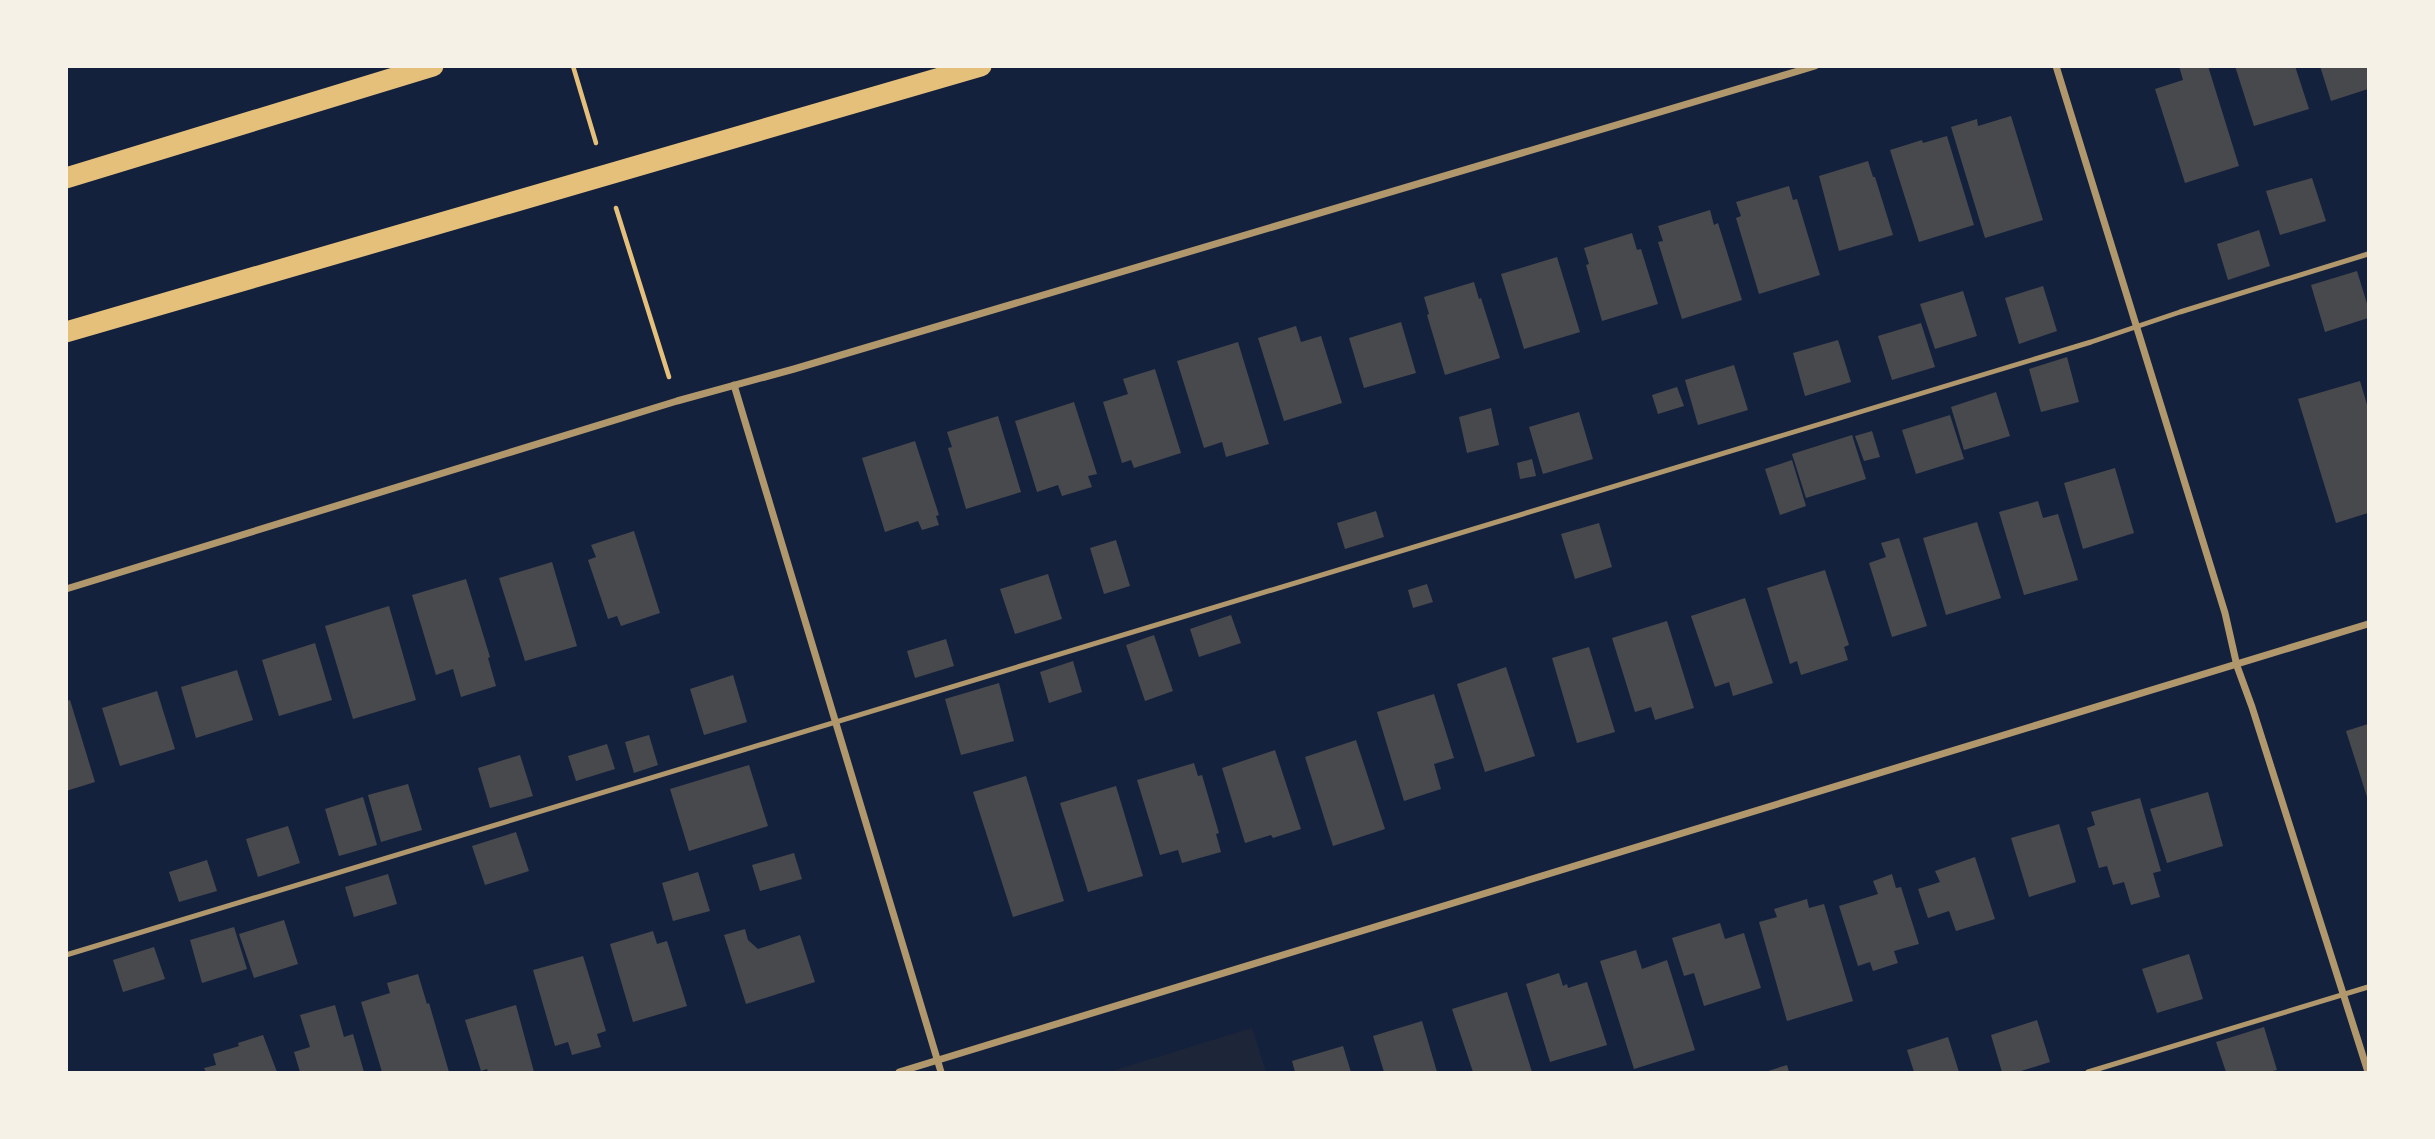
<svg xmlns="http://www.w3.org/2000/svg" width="2435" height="1139" font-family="'Noto Sans',sans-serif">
<rect width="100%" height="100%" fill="#14213d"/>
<!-- green -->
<polygon fill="#1d2539" points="1252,1028 1266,1072 1109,1072"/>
<!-- building -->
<g fill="#48494c">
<polygon points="2179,66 2208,66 2239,166 2185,183 2155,89 2183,80"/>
<polygon points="2235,66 2295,66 2309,109 2254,126"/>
<polygon points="2320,66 2368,66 2368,89 2331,101"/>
<polygon points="2011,116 2043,220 1985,238 1951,127 1977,119 1978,126"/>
<polygon points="1947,136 1974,225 1919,242 1890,150 1922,140 1923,143"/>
<polygon points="1868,161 1873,177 1875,177 1893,235 1839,251 1819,176"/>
<polygon points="2312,178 2326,221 2280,235 2266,191"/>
<polygon points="1789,186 1793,200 1797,199 1820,275 1759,294 1736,218 1741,216 1736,202"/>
<polygon points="1710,210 1714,225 1718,223 1742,300 1682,319 1658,242 1663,241 1658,226"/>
<polygon points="2259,230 2270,266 2228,280 2217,244"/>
<polygon points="1632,233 1637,250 1641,249 1658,304 1602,321 1586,265 1589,264 1584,248"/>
<polygon points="1557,257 1580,332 1524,349 1501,274"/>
<polygon points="2357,271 2368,307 2368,318 2325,332 2311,285"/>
<polygon points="1474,282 1479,299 1481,298 1500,358 1445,375 1427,315 1429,314 1424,297"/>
<polygon points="2043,286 2057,331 2019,344 2005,298"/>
<polygon points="1963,291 1977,336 1935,349 1920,304"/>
<polygon points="1401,322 1416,373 1364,388 1349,338"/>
<polygon points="1921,323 1935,367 1892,380 1878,336"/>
<polygon points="1296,326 1301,342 1321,336 1342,403 1284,421 1258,338"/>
<polygon points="1838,340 1851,382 1805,396 1793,353"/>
<polygon points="1238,342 1269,444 1226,457 1222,442 1204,448 1177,361"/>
<polygon points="2067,357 2079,402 2041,412 2029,369"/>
<polygon points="1734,365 1748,410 1698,425 1685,380"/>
<polygon points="1155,369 1181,453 1134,468 1131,460 1122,463 1103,402 1128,394 1123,379"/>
<polygon points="2360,381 2368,408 2368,513 2336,523 2298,399"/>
<polygon points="1677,387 1684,406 1658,414 1652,395"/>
<polygon points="1996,392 2010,436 1964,450 1951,407"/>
<polygon points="1074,402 1097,474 1088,476 1092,487 1062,496 1058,485 1037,492 1015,421"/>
<polygon points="1491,408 1499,445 1467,453 1459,417"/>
<polygon points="1579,412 1593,459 1543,474 1529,427"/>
<polygon points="1950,415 1964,459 1916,474 1902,430"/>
<polygon points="998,416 1021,492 966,509 948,448 952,447 947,432"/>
<polygon points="1872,431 1880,457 1864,461 1855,436"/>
<polygon points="1852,435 1866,479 1806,498 1792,454"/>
<polygon points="915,441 939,515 936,516 939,525 922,530 918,521 885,532 862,458"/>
<polygon points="1532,459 1536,476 1520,479 1517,463"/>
<polygon points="1792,460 1806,506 1780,515 1765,469"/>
<polygon points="2115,468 2134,533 2083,549 2064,483"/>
<polygon points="2038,501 2043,518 2058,514 2078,580 2024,595 1999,512"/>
<polygon points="1376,511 1384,537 1345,549 1337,523"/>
<polygon points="1977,522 2001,598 1946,615 1923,538"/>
<polygon points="1599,523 1612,567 1575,579 1561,534"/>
<polygon points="634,531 660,613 621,626 617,616 608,619 588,560 596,557 591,545"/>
<polygon points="1899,538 1927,626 1892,637 1869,563 1886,557 1881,543"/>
<polygon points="1116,540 1130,586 1104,594 1090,548"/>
<polygon points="552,562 577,646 525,661 499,578"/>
<polygon points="1825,570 1849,645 1844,647 1848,660 1801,675 1797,661 1790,664 1767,588"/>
<polygon points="1048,574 1062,619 1015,634 1000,589"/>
<polygon points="466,579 490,657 488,658 496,686 461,697 453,669 436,675 412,595"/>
<polygon points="1427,584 1433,602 1413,608 1408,590"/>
<polygon points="1745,598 1773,683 1733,696 1729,682 1715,687 1691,616"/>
<polygon points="389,606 416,700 353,719 325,626"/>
<polygon points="1231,615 1241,643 1199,657 1190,629"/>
<polygon points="1667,621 1694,708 1655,720 1651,707 1635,712 1612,638"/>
<polygon points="1154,635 1173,691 1145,701 1126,645"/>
<polygon points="946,639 954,666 915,678 907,651"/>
<polygon points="315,643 332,700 279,716 262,660"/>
<polygon points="1589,647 1615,732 1577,743 1552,658"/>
<polygon points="1073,661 1082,692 1049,703 1040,672"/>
<polygon points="1506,667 1535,756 1485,772 1457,684"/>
<polygon points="237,670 253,720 196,738 181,687"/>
<polygon points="733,675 747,722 704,735 690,689"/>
<polygon points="999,683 1014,741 961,755 945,699"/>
<polygon points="157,691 175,749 120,766 102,708"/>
<polygon points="1434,694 1454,758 1434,764 1441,789 1404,801 1377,712"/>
<polygon points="70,700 95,782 66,791 66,701"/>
<polygon points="2368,724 2368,800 2346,731"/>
<polygon points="649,735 658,765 634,773 625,742"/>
<polygon points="1356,740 1385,829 1333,846 1305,757"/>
<polygon points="607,744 615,769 576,781 568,756"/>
<polygon points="1275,750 1301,829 1273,838 1271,835 1245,843 1222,768"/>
<polygon points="520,755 533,796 490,808 478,768"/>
<polygon points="1194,763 1198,776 1202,775 1219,833 1216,834 1221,852 1182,863 1178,850 1160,855 1137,780"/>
<polygon points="749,765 768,826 689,851 670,789"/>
<polygon points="1026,776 1064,901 1013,917 973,792"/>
<polygon points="408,784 422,830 381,842 368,795"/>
<polygon points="1116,786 1143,876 1088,892 1060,803"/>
<polygon points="2208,792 2223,846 2167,863 2150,809"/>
<polygon points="363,797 377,845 339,856 325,809"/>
<polygon points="2140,798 2161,871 2153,873 2160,897 2131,905 2124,882 2113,885 2107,866 2099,868 2087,828 2095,825 2091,812"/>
<polygon points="2059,824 2076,882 2029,897 2011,838"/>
<polygon points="288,826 300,863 258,877 246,839"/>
<polygon points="516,832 529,871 485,885 472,846"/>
<polygon points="794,853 802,879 760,891 752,865"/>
<polygon points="1975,857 1995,919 1956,931 1949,911 1928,918 1918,889 1940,882 1935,871"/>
<polygon points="207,860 217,891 179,902 169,872"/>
<polygon points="698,872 710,911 673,921 662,883"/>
<polygon points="388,874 397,904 354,917 345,887"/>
<polygon points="1892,874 1896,888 1901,887 1919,944 1894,951 1898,963 1873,971 1870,962 1858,966 1839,906 1878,894 1873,881"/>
<polygon points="1807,899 1809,908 1824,904 1853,1001 1787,1021 1759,922 1777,917 1774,909"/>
<polygon points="284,920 298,964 254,978 239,934"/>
<polygon points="1720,923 1725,939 1744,933 1761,988 1704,1006 1694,973 1684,976 1672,938"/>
<polygon points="234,927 247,969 202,983 190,940"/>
<polygon points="745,929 748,940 758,949 800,935 815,982 746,1004 724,935"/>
<polygon points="653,931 657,944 667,941 687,1006 633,1022 610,944"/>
<polygon points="154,947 165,979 123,992 113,960"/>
<polygon points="1636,950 1642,969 1667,960 1695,1050 1634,1069 1600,961"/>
<polygon points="2189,954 2203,999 2157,1013 2142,969"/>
<polygon points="583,956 606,1031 597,1034 601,1047 572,1055 568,1042 555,1046 533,970"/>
<polygon points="1559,973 1563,986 1567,984 1568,988 1587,982 1607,1045 1550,1062 1526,984"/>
<polygon points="418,974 427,1004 429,1003 449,1072 382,1072 361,1002 390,993 387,983"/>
<polygon points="1507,992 1532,1072 1473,1072 1452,1009"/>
<polygon points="335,1005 344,1037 353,1034 364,1072 300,1072 294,1052 310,1047 300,1015"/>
<polygon points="516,1005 534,1072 488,1072 487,1069 481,1071 465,1020"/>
<polygon points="2037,1020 2050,1062 2018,1072 2002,1072 1991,1035"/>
<polygon points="1422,1021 1437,1072 1384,1072 1373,1036"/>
<polygon points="2264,1027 2277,1070 2269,1072 2226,1072 2216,1042"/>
<polygon points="263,1035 277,1072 206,1072 204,1068 216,1065 213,1054 239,1046 238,1043"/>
<polygon points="1948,1037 1959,1072 1914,1072 1907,1050"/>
<polygon points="1343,1046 1351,1072 1295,1072 1292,1061"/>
<polygon points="1787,1065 1789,1072 1765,1072"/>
</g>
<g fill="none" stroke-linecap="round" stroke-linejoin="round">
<!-- path -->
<g stroke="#e5c07b" stroke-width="4.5">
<polyline points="573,66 596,143"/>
<polyline points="616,208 669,377"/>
</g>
<!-- service -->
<g stroke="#b1986c" stroke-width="5">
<polyline points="66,955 2091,342 2180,312 2368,254"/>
<polyline points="2088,1072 2368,987"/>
</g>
<!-- minor -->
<g stroke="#b1986c" stroke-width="7">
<polyline points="2056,66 2225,613 2237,666 2252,707 2368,1072"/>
<polyline points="734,385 941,1072"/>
<polyline points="66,589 677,401 794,369 1815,66"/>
<polyline points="899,1072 2368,624"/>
</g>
<!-- motorway -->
<g stroke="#e5c07b" stroke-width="21">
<polyline points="66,178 433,66"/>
<polyline points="66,332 981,66"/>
</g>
</g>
<!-- border -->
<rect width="2435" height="1139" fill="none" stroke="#f6f1e7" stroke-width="136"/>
</svg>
